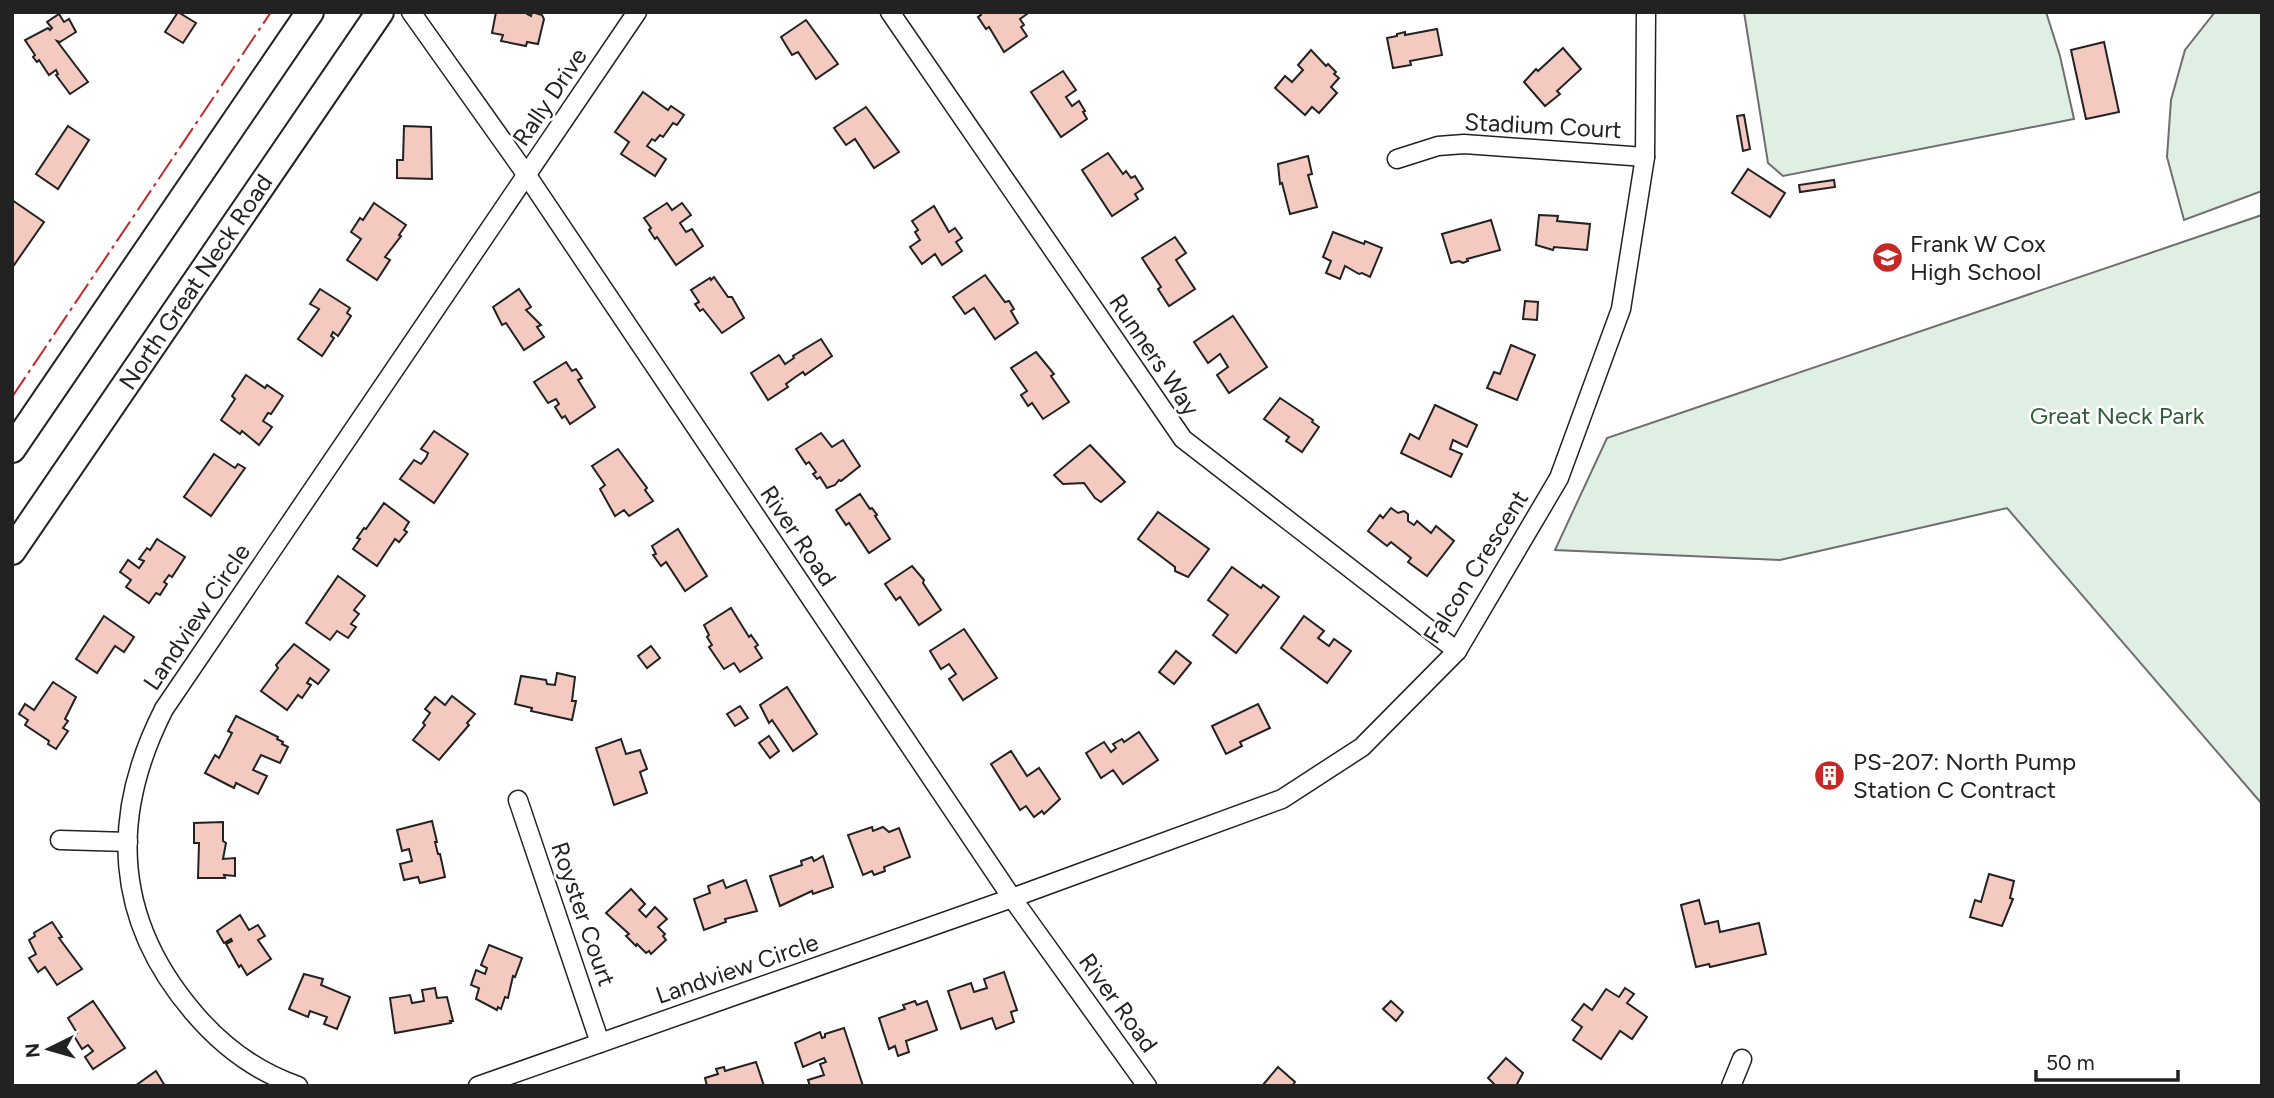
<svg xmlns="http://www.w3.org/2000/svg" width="2274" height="1098" font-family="Figtree,sans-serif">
<rect width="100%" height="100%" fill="#fff"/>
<!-- green -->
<g fill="#e0efe3" stroke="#6f6f6f" stroke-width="2">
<polygon points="1744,12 2046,12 2060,56 2074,119 1783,176 1768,163"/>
<polygon points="2215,12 2262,12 2262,191 2184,220 2167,157 2171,100 2185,50"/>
<polygon points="2262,215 2262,804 2007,508 1780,560 1555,550 1607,438"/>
</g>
<!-- building -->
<g fill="#f3c9c0" stroke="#222" stroke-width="2">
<polygon points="178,12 196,23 183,43 165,32"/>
<polygon points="496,12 527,12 527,14 531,16 532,12 542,15 544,19 538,44 527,42 526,46 501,41 503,35 492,33"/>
<polygon points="979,12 1026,12 1027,14 1020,19 1024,25 1021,27 1027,36 1004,52 989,27 986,29 978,17 981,15"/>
<polygon points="59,14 64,22 69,19 76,32 60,42 57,41 88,82 70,94 56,75 58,74 56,70 49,75 39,60 37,62 33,57 35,55 25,40 48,28 50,30 52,28 47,22"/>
<polygon points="806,20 838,64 816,79 798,52 792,55 781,37"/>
<polygon points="1437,29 1442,55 1410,61 1411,65 1393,68 1387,38 1397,36 1397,34 1405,32 1405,35"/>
<polygon points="2104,42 2119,112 2086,119 2071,50"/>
<polygon points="1563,48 1581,69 1557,91 1560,94 1545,106 1524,82 1536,69 1538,71"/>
<polygon points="1311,50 1326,66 1328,64 1336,72 1334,74 1339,78 1331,87 1337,93 1319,113 1312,107 1305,115 1275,88 1285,76 1292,82 1303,70 1298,65"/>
<polygon points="1063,71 1076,90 1066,97 1072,106 1079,101 1085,111 1083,112 1087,119 1061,137 1031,92"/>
<polygon points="643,92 668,110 671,106 684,115 677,125 673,123 663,137 660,135 655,141 652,139 647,146 666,159 655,176 621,154 629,142 615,132"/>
<polygon points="866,107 899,152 874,168 855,139 846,145 834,128"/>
<polygon points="1744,115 1750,149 1743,151 1737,116"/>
<polygon points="68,126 89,140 58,189 36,174"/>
<polygon points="404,126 431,127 432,179 397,178 397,160 403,160"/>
<polygon points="1108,153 1123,174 1126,171 1131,178 1135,176 1143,189 1135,194 1138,199 1112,216 1082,170"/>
<polygon points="1308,156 1312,174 1308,175 1317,207 1290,214 1282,183 1280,184 1278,164"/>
<polygon points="1748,169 1785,193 1770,217 1732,193"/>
<polygon points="1834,180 1835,187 1800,192 1799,185"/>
<polygon points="12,200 44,222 12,268"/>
<polygon points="374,203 406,225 399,235 401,236 385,257 390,260 377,280 347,260 361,239 351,232 360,218 363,220"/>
<polygon points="667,203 672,210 682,203 691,215 680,223 686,232 692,229 703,246 676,265 657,237 655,239 649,230 651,228 644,218"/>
<polygon points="934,206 949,232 955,228 962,238 956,242 962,251 942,265 935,254 922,264 910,247 920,240 915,232 918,230 912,221"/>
<polygon points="1539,215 1558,216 1557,221 1590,224 1587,250 1554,247 1553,250 1536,245"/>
<polygon points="1491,220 1500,250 1467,259 1468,261 1463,263 1459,261 1451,263 1442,234"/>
<polygon points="1333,232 1364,244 1365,241 1382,248 1370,277 1362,273 1359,274 1345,266 1340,279 1326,273 1331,261 1323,257"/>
<polygon points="1175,237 1186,253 1176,260 1195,289 1169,306 1158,289 1161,287 1142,258"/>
<polygon points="985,275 1005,302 1009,301 1014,309 1011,311 1018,323 995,339 974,308 965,314 953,297"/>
<polygon points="714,277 728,297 732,297 744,318 722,333 703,309 700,311 695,304 699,302 691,290 710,278 711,280"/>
<polygon points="320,289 350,308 347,313 351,316 338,336 333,332 331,336 334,338 322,356 298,339 319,309 310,304"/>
<polygon points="519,289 531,307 526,310 541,325 537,327 544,337 524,350 506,323 502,325 493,307"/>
<polygon points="1525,301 1538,302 1537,320 1523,319"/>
<polygon points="1233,316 1267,367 1229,393 1217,375 1228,367 1220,354 1208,363 1194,342"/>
<polygon points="821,339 832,356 805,375 803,372 794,378 786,384 788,387 768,400 751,373 779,355 785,364 794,358 793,356"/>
<polygon points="1511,345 1535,355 1517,400 1487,388 1494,372 1500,374"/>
<polygon points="1036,352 1054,374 1051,376 1069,402 1043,419 1032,403 1028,406 1021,395 1027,391 1011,368"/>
<polygon points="566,362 572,371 576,369 582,378 578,380 595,407 570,424 565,416 562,418 555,407 559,404 556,399 548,403 534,382"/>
<polygon points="246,375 265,388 267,385 283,396 271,414 268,413 263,421 272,427 259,445 242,431 240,434 221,420 235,399 232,396"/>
<polygon points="1280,398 1313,420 1312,422 1319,427 1302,452 1286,441 1289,437 1264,419"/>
<polygon points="1435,405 1477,425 1467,447 1453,440 1450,449 1462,454 1451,477 1401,453 1410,434 1419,439"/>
<polygon points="434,431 468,454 434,503 400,479 414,460 421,464 426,458 428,453 421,449"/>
<polygon points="821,433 832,447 843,440 860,466 841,481 839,480 835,485 827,488 820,477 817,479 813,474 816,472 809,462 806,464 796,449"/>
<polygon points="1090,445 1125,482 1101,502 1095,498 1084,483 1063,484 1054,475"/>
<polygon points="618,449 647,488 645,490 653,501 629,516 624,510 615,516 600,489 605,485 592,466"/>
<polygon points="214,454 235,468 238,464 245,468 211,516 184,497"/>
<polygon points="860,494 870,509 872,508 877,515 875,516 890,539 869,553 849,523 846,525 836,510"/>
<polygon points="384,503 409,522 404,530 407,532 399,542 395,539 377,566 353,549 360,539 357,538 364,528 366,529"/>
<polygon points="1391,508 1398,513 1404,511 1408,514 1408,521 1414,525 1417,521 1431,533 1436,526 1454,541 1427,576 1408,562 1411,558 1391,542 1387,546 1368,531 1380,515 1383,518"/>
<polygon points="1158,512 1209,549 1188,577 1175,571 1175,567 1138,539"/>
<polygon points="678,529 707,576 685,591 666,562 661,566 653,555 656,554 652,546"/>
<polygon points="157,539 185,557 172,577 169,575 164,582 167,584 160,595 156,593 149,603 126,587 131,580 120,572 128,560 139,568 144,561 139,559 147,548 150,550"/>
<polygon points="912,566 924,580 923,583 941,610 919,625 900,597 896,600 885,584"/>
<polygon points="1232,567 1261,588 1263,585 1279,597 1236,653 1213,635 1228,615 1208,600"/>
<polygon points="338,576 365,596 354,610 359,614 351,624 356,627 348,638 337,631 330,640 306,623"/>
<polygon points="731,608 749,637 751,635 758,645 755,647 762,658 740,672 734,663 724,669 709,647 712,645 707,637 709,635 704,625"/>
<polygon points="104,616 134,637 124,652 115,646 97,673 76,659"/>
<polygon points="1304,616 1324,631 1318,638 1329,646 1334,639 1351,651 1327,683 1281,648"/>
<polygon points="964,629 997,678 963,700 949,679 956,674 949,664 941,669 930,651"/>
<polygon points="294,644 329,670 318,684 310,678 307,683 311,685 302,698 298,695 287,710 261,691 278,668 276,665"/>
<polygon points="651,646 660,658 647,668 638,656"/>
<polygon points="1176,651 1191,663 1174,684 1159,672"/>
<polygon points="557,673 575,677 572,701 576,701 572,720 531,711 532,708 515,704 521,676 546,680 547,684 555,685"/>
<polygon points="53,682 76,697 65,719 68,721 63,728 68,731 56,749 48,744 49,741 25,725 28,720 19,714 25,704 34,710"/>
<polygon points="787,687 817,734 793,751 772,720 769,723 760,705"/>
<polygon points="452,696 475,714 467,723 469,725 439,760 413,740 425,725 423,723 430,713 425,709 435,697 445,705"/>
<polygon points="1258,704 1270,728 1240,742 1242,746 1226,754 1212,726"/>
<polygon points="740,706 748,718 735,726 727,714"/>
<polygon points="236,716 278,737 277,739 283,742 282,744 288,747 280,763 261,755 253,770 267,776 258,794 236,783 234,788 205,773 215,755 219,758 232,733 228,731"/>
<polygon points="1139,732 1158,760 1123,784 1113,770 1101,778 1086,753 1104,742 1111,752 1116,748 1113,744 1122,739 1124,742"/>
<polygon points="769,736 779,751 770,758 759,743"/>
<polygon points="621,739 626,754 640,750 647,769 640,772 647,793 614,805 596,748"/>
<polygon points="1011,751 1027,776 1039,768 1060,799 1044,814 1042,811 1034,817 1026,806 1020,810 991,764"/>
<polygon points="1837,766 1840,783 1823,786 1820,769"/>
<polygon points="432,821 437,842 435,842 438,854 440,854 445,877 420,883 418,877 404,880 400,864 412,861 409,849 402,851 397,830"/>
<polygon points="223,822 223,841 226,843 223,859 235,858 235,876 224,875 225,878 198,878 199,843 194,843 194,823"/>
<polygon points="872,827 873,831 883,827 889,832 899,828 910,857 884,867 885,871 874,875 872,871 863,875 848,835"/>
<polygon points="823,856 833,887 813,894 812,891 780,906 770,876 802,865 801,861 812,857 814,861"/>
<polygon points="1989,874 2014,881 2010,898 2013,899 2002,926 1970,917 1975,900 1981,902"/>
<polygon points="723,880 726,888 746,880 757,911 725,919 726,922 704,930 694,899 710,893 708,886"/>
<polygon points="631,889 645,904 639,910 646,917 655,907 667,919 658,927 665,934 663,936 666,940 651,954 649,951 646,953 637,944 636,946 626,936 629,934 606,913"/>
<polygon points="1699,900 1705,924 1718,921 1720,932 1759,923 1766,954 1710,967 1709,964 1696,967 1681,905"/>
<polygon points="240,915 249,930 258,925 265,936 258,940 271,959 247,975 241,965 239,967 226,944 232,941 231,939 224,943 217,931"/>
<polygon points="52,922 62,937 59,938 82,969 57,985 45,967 38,972 29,958 36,954 29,940 35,936 34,933"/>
<polygon points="489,945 522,958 515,977 513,976 508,998 505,997 501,1009 498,1007 497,1010 476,999 479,988 471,985 476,970 485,974 487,968 481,965"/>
<polygon points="1004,972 1017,1010 1011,1012 1014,1022 996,1029 992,1018 961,1029 948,991 971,983 974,992 987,988 984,979"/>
<polygon points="304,974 323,979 321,985 350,997 337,1029 324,1024 327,1017 310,1011 308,1017 289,1009"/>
<polygon points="435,988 437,998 447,997 453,1021 450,1021 451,1023 395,1033 390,998 410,995 412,1003 424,1001 422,990"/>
<polygon points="1625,988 1634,994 1627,1003 1647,1017 1632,1039 1620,1031 1601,1059 1573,1040 1582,1027 1572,1020 1584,1004 1592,1010 1606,989 1619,997"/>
<polygon points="93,1001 125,1048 93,1069 85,1057 93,1051 88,1045 82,1049 74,1036 77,1033 68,1018"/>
<polygon points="915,1001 917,1005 927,1001 937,1030 906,1041 909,1052 898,1056 895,1046 889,1049 879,1018 905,1009 903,1005"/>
<polygon points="1391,1001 1403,1012 1396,1021 1383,1009"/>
<polygon points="844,1028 863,1086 810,1086 808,1080 824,1075 820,1064 826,1062 824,1058 803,1067 795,1043 820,1032 822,1038 825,1037 825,1034"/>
<polygon points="1506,1058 1523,1073 1516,1086 1496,1086 1488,1078"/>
<polygon points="756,1062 764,1086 707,1086 705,1078 718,1074 716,1069 724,1067 725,1071"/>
<polygon points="1278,1067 1295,1082 1292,1086 1262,1086"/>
<polygon points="156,1071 165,1086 135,1086"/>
</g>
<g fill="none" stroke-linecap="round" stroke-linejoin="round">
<defs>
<g id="minor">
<polyline points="411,12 526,174 1012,898 1147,1086"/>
<polyline points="890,12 1183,439 1457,651"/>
<polyline points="1397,159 1438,146 1464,144 1645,157"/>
<polyline points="518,800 600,1043"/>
<polyline points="60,840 128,842"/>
<path d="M298 1086C257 1072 222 1046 194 1013 114 920 109 817 164 709L637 12"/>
<polyline points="478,1086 1012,898 1282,799 1362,747 1457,651 1559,478 1621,309 1645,157 1646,12"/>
<polyline points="1731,1086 1742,1059"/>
</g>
<g id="primary">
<polyline points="12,449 310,12"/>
<polyline points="12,551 380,12"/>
</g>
</defs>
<!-- minor casing -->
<use href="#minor" stroke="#222" stroke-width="21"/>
<!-- primary casing -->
<use href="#primary" stroke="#222" stroke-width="30"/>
<!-- minor -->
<use href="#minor" stroke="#fff" stroke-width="18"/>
<!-- primary -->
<use href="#primary" stroke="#fff" stroke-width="26"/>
<!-- power -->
<polyline stroke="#c62828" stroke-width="2" stroke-dasharray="24 5 3.5 5" stroke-linecap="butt" points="12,397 271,12"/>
</g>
<!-- icons -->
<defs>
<symbol id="school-disc" viewBox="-11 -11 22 22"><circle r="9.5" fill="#c62828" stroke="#fff"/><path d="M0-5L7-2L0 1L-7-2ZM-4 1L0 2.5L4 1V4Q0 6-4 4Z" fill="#fff"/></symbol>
<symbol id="building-disc" viewBox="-11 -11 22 22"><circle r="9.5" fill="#c62828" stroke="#fff"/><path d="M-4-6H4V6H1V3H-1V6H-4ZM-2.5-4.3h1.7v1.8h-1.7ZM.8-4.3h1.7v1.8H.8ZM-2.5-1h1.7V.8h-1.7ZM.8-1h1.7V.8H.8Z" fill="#fff"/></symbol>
</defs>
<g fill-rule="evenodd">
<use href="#school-disc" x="1870" y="240" width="35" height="35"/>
<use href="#building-disc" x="1812" y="758" width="35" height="35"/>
</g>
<g text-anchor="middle" stroke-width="5" stroke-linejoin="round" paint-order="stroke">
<!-- street labels -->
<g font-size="24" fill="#222" stroke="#fff">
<text transform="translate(550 97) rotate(-56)" y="8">Rally Drive</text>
<text transform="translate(1543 126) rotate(3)" y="8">Stadium Court</text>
<text transform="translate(196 282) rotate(-56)" y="8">North Great Neck Road</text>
<text transform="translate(1154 355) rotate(56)" y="8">Runners Way</text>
<text transform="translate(798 536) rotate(56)" y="8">River Road</text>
<text transform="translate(1476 567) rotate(-58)" y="8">Falcon Crescent</text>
<text transform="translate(197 617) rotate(-56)" y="8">Landview Circle</text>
<text transform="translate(583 914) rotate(71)" y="8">Royster Court</text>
<text transform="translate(737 969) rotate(-19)" y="8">Landview Circle</text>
<text transform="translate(1118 1003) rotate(54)" y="8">River Road</text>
</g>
<!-- poi labels -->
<g font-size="24" fill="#222" stroke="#fff" text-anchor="start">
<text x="1910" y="252">Frank W Cox<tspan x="1910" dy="28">High School</tspan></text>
<text x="1853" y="770">PS-207: North Pump<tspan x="1853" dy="28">Station C Contract</tspan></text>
</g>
<!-- park labels -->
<g font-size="24" fill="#2f5e38" stroke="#fff">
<text x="2117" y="424">Great Neck Park</text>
</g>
</g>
<!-- border -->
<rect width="2274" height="1098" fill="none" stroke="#222222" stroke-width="28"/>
<!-- north arrow -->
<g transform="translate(49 1049) rotate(265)" stroke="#ffffff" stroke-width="5" paint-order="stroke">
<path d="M0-5L12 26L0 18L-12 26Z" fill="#222222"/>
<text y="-10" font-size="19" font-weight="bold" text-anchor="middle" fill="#222222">N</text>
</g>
<!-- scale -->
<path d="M2036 1070v10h142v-10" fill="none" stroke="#222222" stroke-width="3.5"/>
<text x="2046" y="1070" font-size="21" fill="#222222" stroke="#ffffff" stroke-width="5" paint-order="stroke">50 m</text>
</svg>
